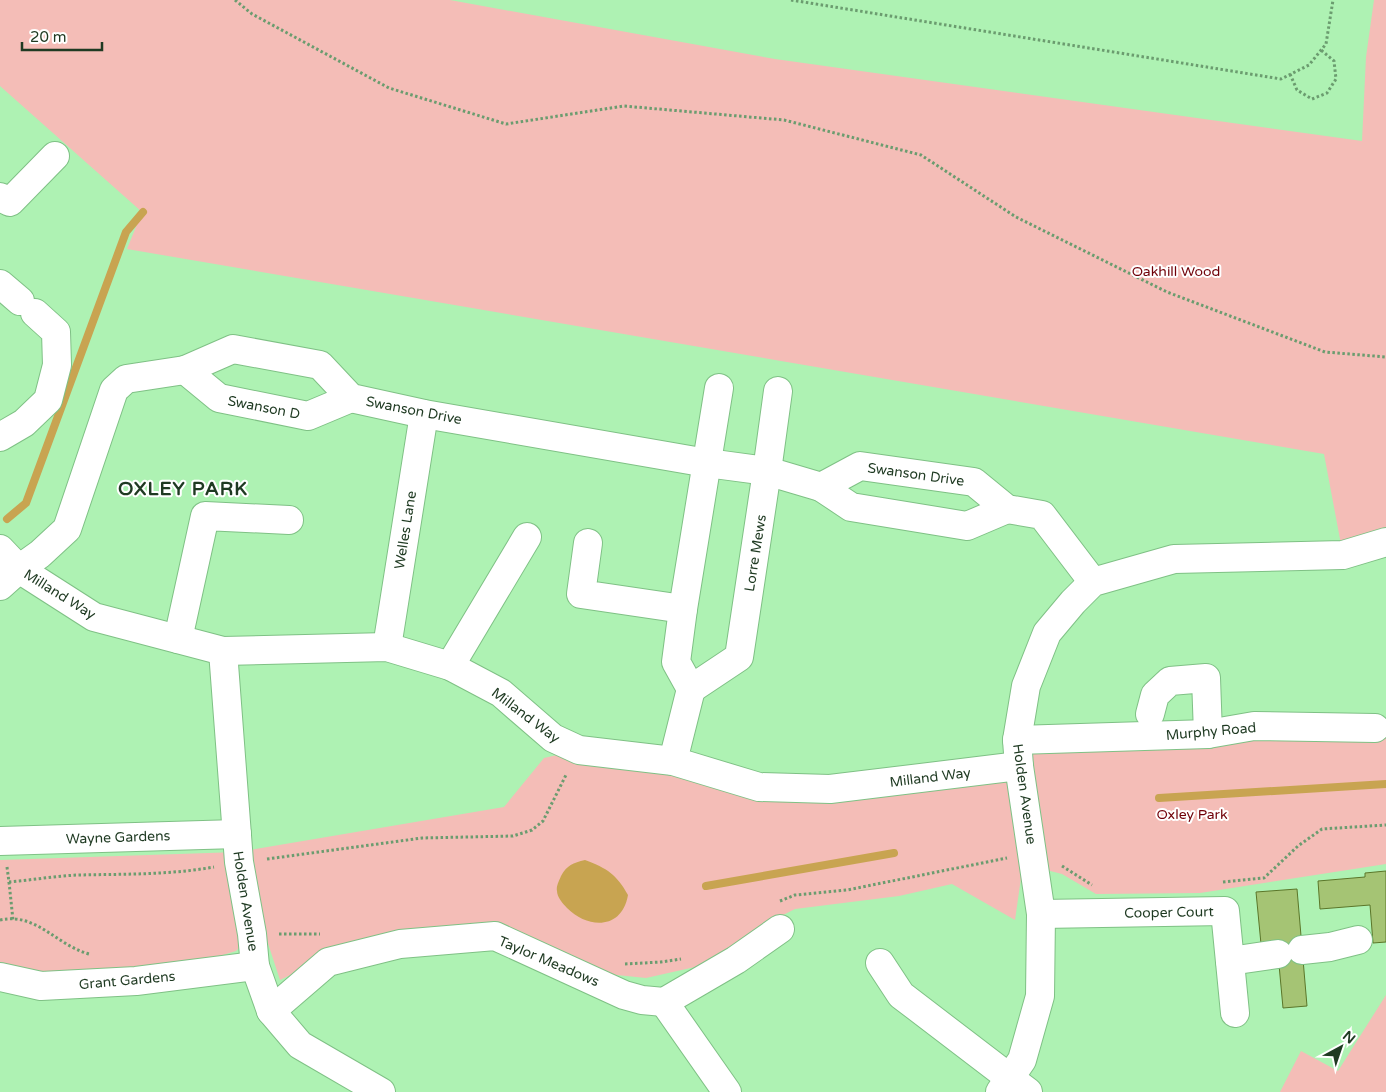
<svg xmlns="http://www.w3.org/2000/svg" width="1386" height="1092" font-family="'Varela Round',sans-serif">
<rect width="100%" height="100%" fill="#aef2b3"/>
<!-- green -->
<g fill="#f4bdb7">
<polygon points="0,0 450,0 775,59 1362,141 1366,57 1374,0 1386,0 1386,538 1343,555 1324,454 127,249 142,212 0,86"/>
<polygon points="1386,729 1386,864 1200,893 1096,894 1062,874 1023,864 1015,920 952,884 899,896 795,909 775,919 736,952 695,967 646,978 607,974 513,937 353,945 280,980 239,855 252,934 236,951 136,981 0,977 0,860 238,852 504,807 544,758 579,750 759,787 1019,766 1017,740"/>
<polygon points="1386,995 1386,1092 1280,1092 1301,1051 1338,1071"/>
</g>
<!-- water -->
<path fill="#c8a451" d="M585 860C607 868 617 875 628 895 622 930 588 929 567 908 563 904 557 897 557 891 556 886 559 881 561 876 567 865 573 863 585 860Z"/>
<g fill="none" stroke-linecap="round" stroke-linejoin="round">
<!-- stream -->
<g stroke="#c8a451" stroke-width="8">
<polyline points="7,519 26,503 126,232 143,212"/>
<polyline points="1159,798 1386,784"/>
<polyline points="706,886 894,853"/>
</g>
</g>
<!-- building -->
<g fill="#a5c474" stroke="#5b7629">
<polygon points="1386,871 1386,942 1373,943 1370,905 1320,909 1318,881 1365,877 1365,873"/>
<polygon points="1297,889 1307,1006 1283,1008 1277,943 1261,944 1256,892"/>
</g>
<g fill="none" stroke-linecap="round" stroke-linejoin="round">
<defs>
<g id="minor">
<polyline points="0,197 10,202 55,156"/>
<polyline points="0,284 20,301"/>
<polyline points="185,370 219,398 308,416 351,398"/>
<polyline points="0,437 24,423 48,400 57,365 56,332 35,313"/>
<polyline points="821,487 851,507 967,526 1007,509"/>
<polyline points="588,543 581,594 683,609"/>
<polyline points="0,549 19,569 94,617 223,651 387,647 450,666 501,693 553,738 579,750 673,761 759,787 830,789 1019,766"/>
<polyline points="0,586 19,569 40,554 67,529 114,390 126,379 185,370 233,349 320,365 351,398 424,414 707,463 767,471 821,487 860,466 974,482 1007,509 1042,515 1093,582"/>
<polyline points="178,639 205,516 289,520"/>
<polyline points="387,647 424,414"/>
<polyline points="223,651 239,862 252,934 255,966 271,1011 300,1045 381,1092"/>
<polyline points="450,666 527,537"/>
<polyline points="691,689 739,657 767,471 778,391"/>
<polyline points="1150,714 1155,695 1170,681 1206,678 1208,734"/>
<polyline points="1017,740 1208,734 1254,726 1375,728"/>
<polyline points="673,761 691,689 676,662 683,609 719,388"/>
<polyline points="0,841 237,834"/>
<polyline points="1041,914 1225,911 1235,1013"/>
<polyline points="1302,950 1330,947 1358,940"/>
<polyline points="1230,961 1278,954"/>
<polyline points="880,963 901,995 1028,1092"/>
<polyline points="0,977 41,986 136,981 255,966"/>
<polyline points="664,1002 727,1092"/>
<polyline points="271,1011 328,962 400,944 495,936 624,995 642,1000 664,1002 736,960 780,929"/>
<polyline points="1000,1092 1022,1060 1040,996 1041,914 1019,766 1017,740 1026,686 1047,633 1073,602 1093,582 1174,559 1343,555 1386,542"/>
</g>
</defs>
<!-- minor casing -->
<use href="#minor" stroke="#7fc185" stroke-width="30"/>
<!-- path -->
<g stroke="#6b9c6f" stroke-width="3" stroke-dasharray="2.5 2.5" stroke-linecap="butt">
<polyline points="235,0 252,14 389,88 506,124 624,106 784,120 921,155 1016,217 1167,292 1325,352 1386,357"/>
<polyline points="791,0 1281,79 1309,65 1326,44 1333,0"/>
<polyline points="1290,74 1297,90 1312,99 1327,93 1336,79 1334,61 1321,50"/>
<polyline points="267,859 422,838 513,836 532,830 543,821 566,775"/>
<polyline points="1062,866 1092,885"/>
<path d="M7 867 9 882C32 880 55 876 78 875 124 874 169 875 214 867"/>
<polyline points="9,882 13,920"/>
<polyline points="1223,882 1264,878 1298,846 1322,829 1386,825"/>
<polyline points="780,901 795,895 847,890 1007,858"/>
<path d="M0 920C36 912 56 945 89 954"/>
<polyline points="279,934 320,934"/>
<polyline points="625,964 661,962 681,959"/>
</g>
<!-- minor -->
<use href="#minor" stroke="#fff" stroke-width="28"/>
</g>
<g text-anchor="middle" stroke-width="4" stroke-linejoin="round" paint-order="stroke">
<!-- park labels -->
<g font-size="14" fill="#700008" stroke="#fff">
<text x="1176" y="276">Oakhill Wood</text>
<text x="1192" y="819">Oxley Park</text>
</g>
<!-- street labels -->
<g font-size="14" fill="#1f3a22" stroke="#fff">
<text transform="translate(264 407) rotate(11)" y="5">Swanson D</text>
<text transform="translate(414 410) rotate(11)" y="5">Swanson Drive</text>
<text transform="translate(916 474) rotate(8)" y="5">Swanson Drive</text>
<text transform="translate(405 530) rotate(-81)" y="5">Welles Lane</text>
<text transform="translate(755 553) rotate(-81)" y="5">Lorre Mews</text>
<text transform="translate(60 594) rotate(32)" y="5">Milland Way</text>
<text transform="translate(526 715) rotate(37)" y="5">Milland Way</text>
<text transform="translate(1211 731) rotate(-5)" y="5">Murphy Road</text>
<text transform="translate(930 777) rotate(-7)" y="5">Milland Way</text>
<text transform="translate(1025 794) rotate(82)" y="5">Holden Avenue</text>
<text transform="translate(118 837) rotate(-2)" y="5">Wayne Gardens</text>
<text transform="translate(246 901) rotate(81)" y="5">Holden Avenue</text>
<text transform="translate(1169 912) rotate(-1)" y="5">Cooper Court</text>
<text transform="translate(549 961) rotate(23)" y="5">Taylor Meadows</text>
<text transform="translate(127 980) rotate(-5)" y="5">Grant Gardens</text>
</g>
<!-- district labels -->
<g font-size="19" font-weight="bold" letter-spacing="1" fill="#1f3a22" stroke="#fff">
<text x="183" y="495">OXLEY PARK</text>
</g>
</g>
<!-- north arrow -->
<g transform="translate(1341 1047) rotate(40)" stroke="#ffffff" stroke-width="4" paint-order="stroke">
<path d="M0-4L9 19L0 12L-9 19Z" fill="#1f3a22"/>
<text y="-8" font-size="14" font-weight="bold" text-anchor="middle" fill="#1f3a22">N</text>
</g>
<!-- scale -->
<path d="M22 42v8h80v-8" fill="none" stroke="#1f3a22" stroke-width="2.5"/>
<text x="30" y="42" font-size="15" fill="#1f3a22" stroke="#ffffff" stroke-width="4" paint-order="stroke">20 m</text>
</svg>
